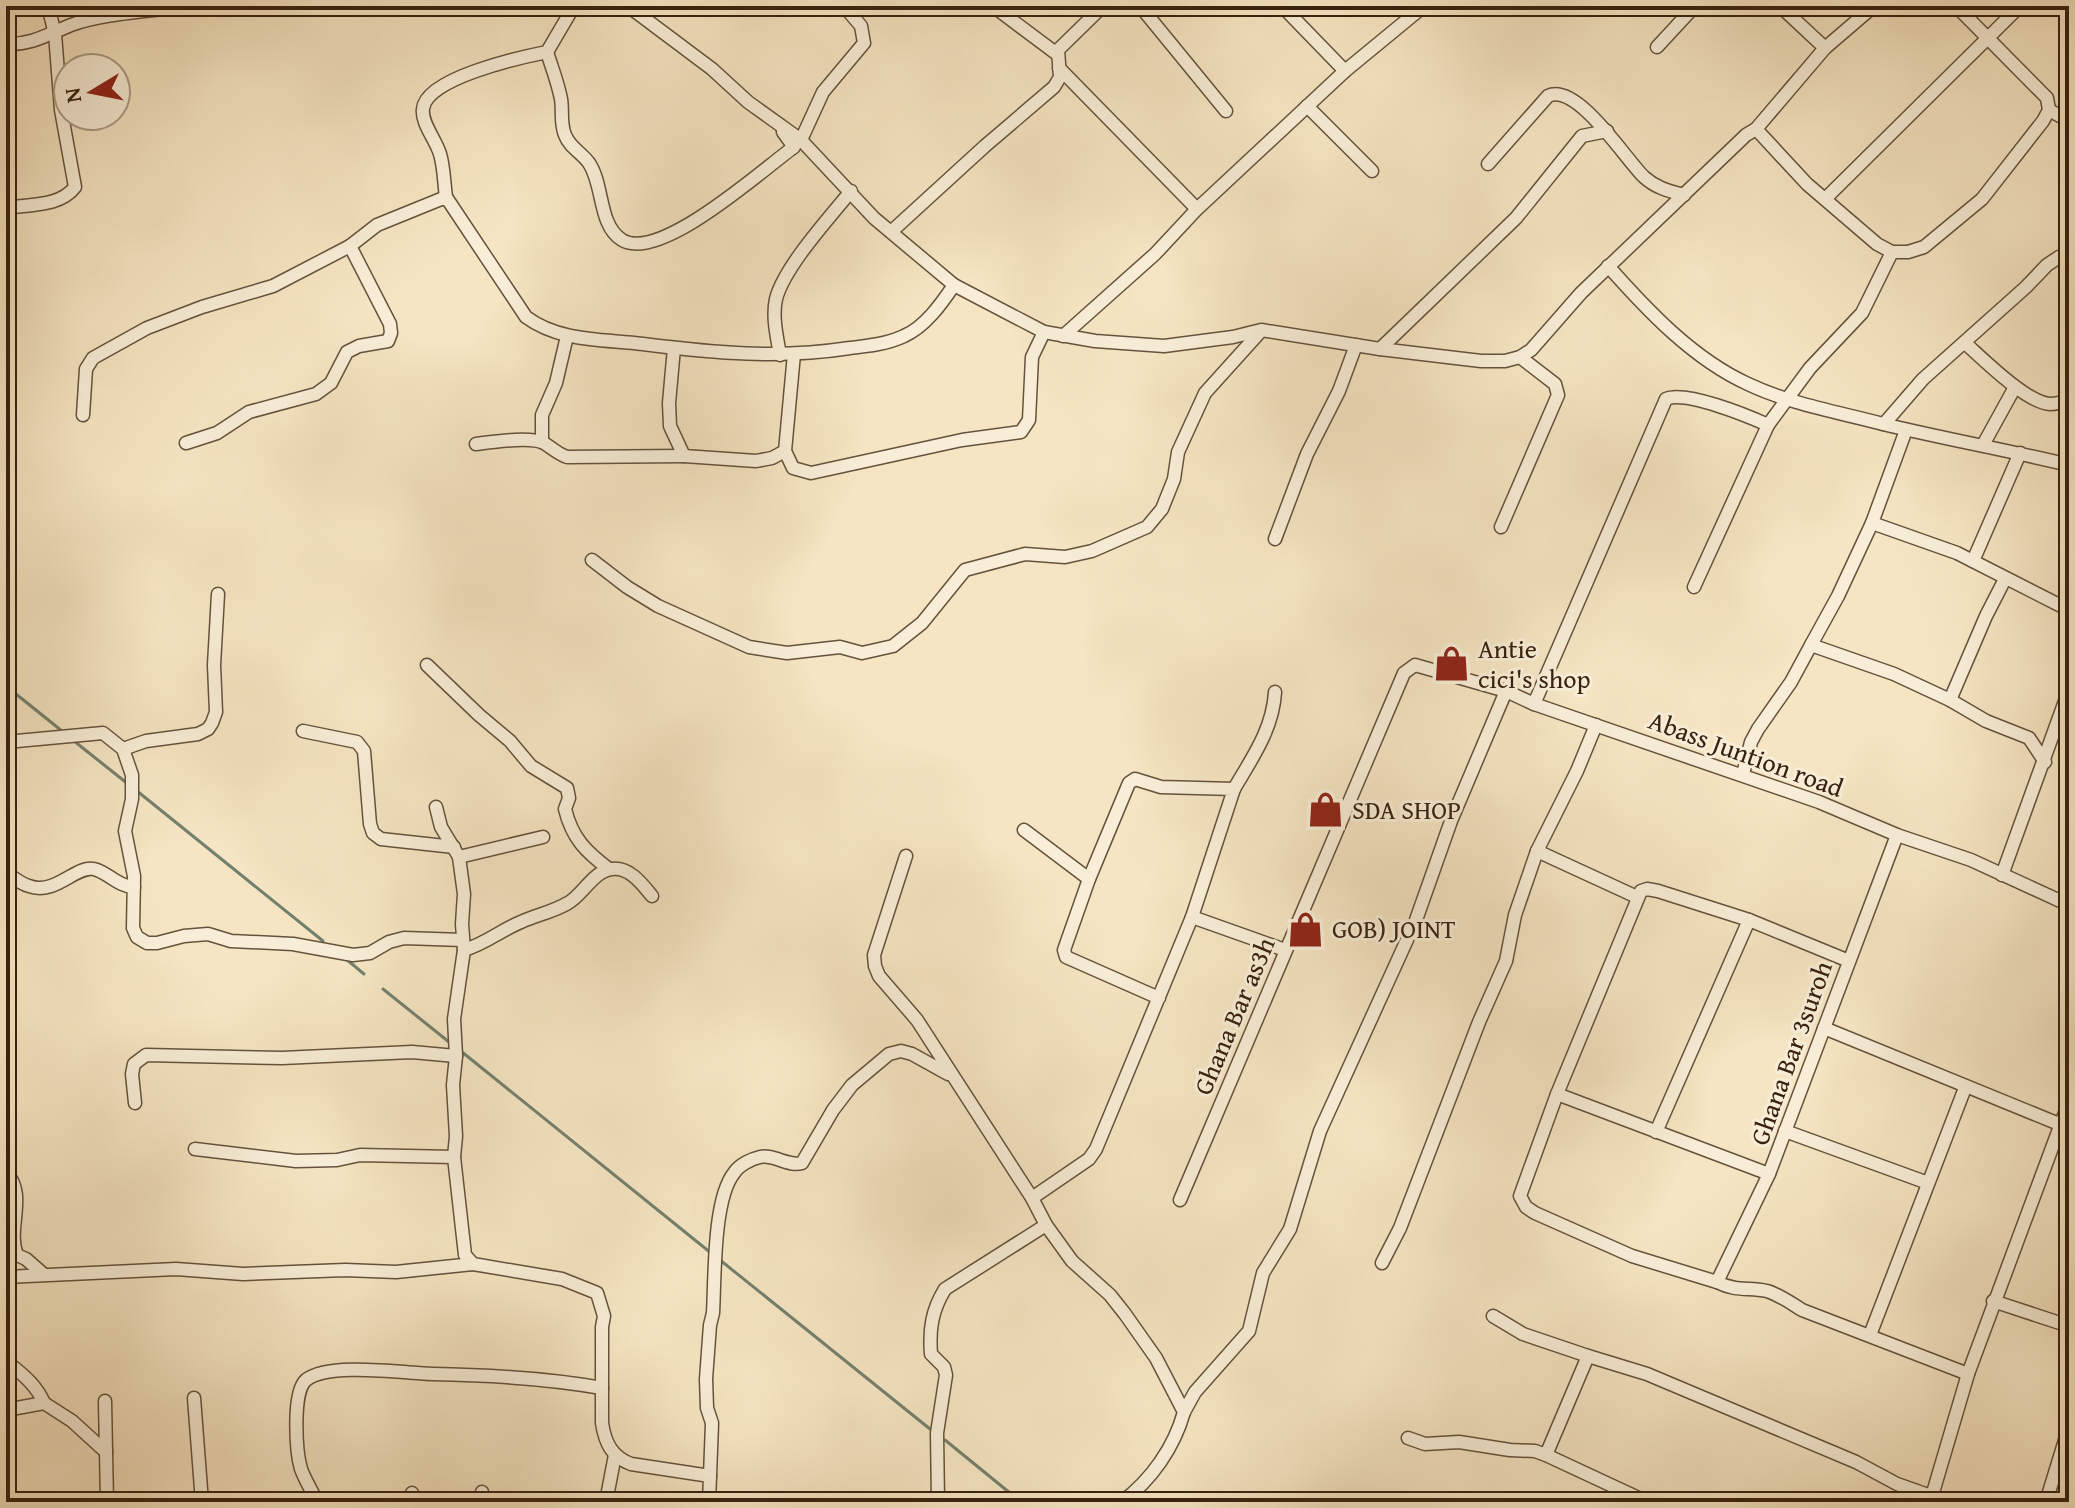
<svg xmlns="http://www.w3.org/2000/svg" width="2075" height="1508" font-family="'Gentium Book Plus',serif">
<rect width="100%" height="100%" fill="#f5e5c2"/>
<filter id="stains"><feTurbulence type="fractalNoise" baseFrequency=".0025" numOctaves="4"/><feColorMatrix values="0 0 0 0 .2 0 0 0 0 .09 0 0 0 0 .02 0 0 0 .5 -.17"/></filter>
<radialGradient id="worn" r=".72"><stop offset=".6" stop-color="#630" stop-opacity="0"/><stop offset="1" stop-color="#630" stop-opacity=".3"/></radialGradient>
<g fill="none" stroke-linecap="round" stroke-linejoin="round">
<!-- stream -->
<g stroke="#74806e" stroke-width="3">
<polyline points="6,686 62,731"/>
<polyline points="74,741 128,784"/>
<polyline points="137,791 323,941"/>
<polyline points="346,959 364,974"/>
<polyline points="383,989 449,1042"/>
<polyline points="462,1052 711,1253"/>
<polyline points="720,1260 930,1429"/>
<polyline points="945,1440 1021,1502"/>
</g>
<defs>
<g id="minor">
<polyline points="628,6 712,69 748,102 801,140 874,218 954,285 1044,332 1095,341 1164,346 1233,337 1261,330 1380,349 1481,361 1505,361 1520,357 1531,350 1581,293 1746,135 1756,129 1825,48 1874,6"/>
<polyline points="993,6 1057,54"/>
<polyline points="1140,6 1226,111"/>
<polyline points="1282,6 1345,71"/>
<polyline points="1780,6 1825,48"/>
<path d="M6 44C32 45 48 34 71 25 103 13 155 11 189 6"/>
<polyline points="1657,47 1695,6"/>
<path d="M547 52C552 68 558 83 561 99 563 111 560 123 565 135 570 148 581 152 589 163 604 185 598 225 622 240 660 263 763 169 794 147L783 132"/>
<polyline points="1059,68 1197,209"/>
<polyline points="1307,106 1372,171"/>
<polyline points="2049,110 2069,121"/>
<polyline points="1756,129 1807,184 1877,244 1892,252 1908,252 1924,247 1982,199 2043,121 2049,110 2047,98 1956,6"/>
<polyline points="801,140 823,92 864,43 861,26 844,6"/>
<path d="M1488 164 1548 96C1577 82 1626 160 1644 177 1656 188 1669 191 1684 195"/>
<path d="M446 197C444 183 444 167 440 154 436 140 421 123 423 109 425 78 522 57 547 52L574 6"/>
<polyline points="1826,198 2020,6"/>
<path d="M6 208C29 204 60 207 75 187L61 110 55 34 48 6"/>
<polyline points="892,231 985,146 1054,87 1060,77 1058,50 1103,6"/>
<path d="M1608 266C1647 310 1693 359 1748 384 1790 404 1838 412 1883 424 1945 439 2007 450 2069 465"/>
<polyline points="1063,336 1155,254 1197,209 1345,71 1424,6"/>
<path d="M1965 343C1983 359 2027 403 2050 404 2057 404 2063 402 2069 399"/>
<polyline points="674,348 669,403 670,426 684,456 756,461 772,458 785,451"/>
<polyline points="1380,349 1516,218 1582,136 1607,131"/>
<polyline points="794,354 785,451 793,468 811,473 962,440 1021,432 1029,420 1032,357 1044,332"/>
<path d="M780 355C777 337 772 317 776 299 784 267 830 217 851 191"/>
<polyline points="83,415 86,369 93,358 147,328 202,307 273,286 350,246"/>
<polyline points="1884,424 1923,379 2026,287 2047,265 2059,257 2069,256"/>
<polyline points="1906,430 1872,523 1957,553 2069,610"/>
<polyline points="542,442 542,415 556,383 567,336"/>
<path d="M186 443 217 433 249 412 316 394 331 383 347 352 359 346 388 341 391 333 390 324 350 246 377 225 446 197 526 317C560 342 603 339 643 344 715 353 778 359 850 348 868 346 887 344 904 336 925 327 942 303 954 285"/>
<path d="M476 444C492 442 530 436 544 443 552 448 558 454 567 457L684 456"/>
<polyline points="1983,445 2015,387"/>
<polyline points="1501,527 1558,395 1555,384 1520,357"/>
<polyline points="1275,539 1307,454 1339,391 1356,345"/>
<polyline points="592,560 627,587 658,606 749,647 787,653 840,647 862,653 893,646 922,623 965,570 1025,554 1065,557 1092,551 1147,527 1162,509 1174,479 1178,452 1205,393 1260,332"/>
<polyline points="1973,561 2020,453"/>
<polyline points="1694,587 1768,425"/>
<polyline points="1811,645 1838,596 1872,523"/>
<path d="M427 665 479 715 510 741 531 766 567 788 569 798 565 809C572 838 586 852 609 869"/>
<polyline points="1950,700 1986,616 2005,579"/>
<path d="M1534 704 1666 399C1685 390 1748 416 1768 425L1810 368 1862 313 1892 252"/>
<polyline points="303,731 357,742 364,751 370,824 373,833 381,839 454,847"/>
<polyline points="6,742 103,733 123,749 132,775 132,799 125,831 134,876 133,928 137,937 147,943 157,943 184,936 208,934 231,941 293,944 353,955 370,953 389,942 404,938 463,940"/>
<polyline points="123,749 146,741 198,734 208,729 212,723 216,712 214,665 218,594"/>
<polyline points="1743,774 1751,742 1758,729 1791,682 1811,645 1894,674 1950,700 1986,721 2029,738 2045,762"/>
<path d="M1234 789C1252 758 1273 729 1275 692"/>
<path d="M436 807 441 827 459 857 464 894 462 924 464 950 454 1019 456 1056 453 1085 456 1136 454 1157 465 1255 473 1264 562 1279 597 1293 604 1316 602 1327V1423C605 1443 612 1457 631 1464L710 1476 709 1502"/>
<polyline points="1024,830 1089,879"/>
<polyline points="1537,851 1637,897"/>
<path d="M906 856 874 955 875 966 879 976 917 1020 1032 1198 1046 1225 1072 1261 1110 1295 1125 1314 1156 1358 1184 1412C1174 1448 1151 1480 1122 1502"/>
<polyline points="459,857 543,837"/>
<path d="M7 873C14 878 21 884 29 886 55 896 76 865 94 869 109 873 117 886 134 887"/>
<polyline points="2002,875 2069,690"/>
<polyline points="1192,917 1285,950"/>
<path d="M464 950C485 944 501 930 521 922 536 915 553 912 568 903 583 895 593 871 612 869 630 867 642 884 652 896"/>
<path d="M1849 961 1749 920 1658 891 1647 889 1641 891 1557 1094 1520 1196 1526 1207 1535 1213 1632 1256 1717 1282C1737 1292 1748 1287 1767 1291 1780 1295 1791 1303 1802 1310L1968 1374"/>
<polyline points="1824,1028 2059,1124"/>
<polyline points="1557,1094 1769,1174"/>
<polyline points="135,1103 132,1074 134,1064 146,1055 282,1058 412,1052 456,1056"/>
<polyline points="1785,1131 1928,1183"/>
<polyline points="1656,1132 1749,920"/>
<polyline points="195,1149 296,1161 337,1160 360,1155 454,1157"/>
<path d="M6 1172C28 1196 6 1228 17 1255L26 1259 42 1273"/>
<polyline points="1032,1198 1089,1159 1096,1149 1192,917 1234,789 1161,787 1135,779 1129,783 1089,879 1064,950 1066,957 1159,998"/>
<polyline points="1180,1200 1404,673 1415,665 1506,691 1534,704 1819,802 1897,835 1971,860 2069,905"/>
<polyline points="1382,1263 1400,1228 1479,1022 1506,961 1515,915 1537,851 1577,771 1596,725"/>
<polyline points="6,1277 176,1269 243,1274 345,1270 396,1272 473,1264"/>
<polyline points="1717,1282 1769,1174 1897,835"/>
<polyline points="1993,1301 2069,1326"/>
<polyline points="1493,1316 1523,1334 1588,1356"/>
<polyline points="1870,1335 1965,1088"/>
<path d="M6 1361C22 1374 36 1384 44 1403"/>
<polyline points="194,1398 202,1502"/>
<polyline points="105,1401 107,1502"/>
<polyline points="6,1410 44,1403 72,1421 106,1452"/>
<polyline points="1184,1412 1195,1392 1249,1331 1263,1273 1290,1229 1320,1131 1416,920 1451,821 1506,691"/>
<polyline points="1408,1438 1425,1444 1459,1442 1510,1450 1535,1451 1546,1455"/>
<path d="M710 1476 712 1423 707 1408 706 1379 710 1325 713 1313C715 1278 713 1199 734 1173 739 1165 751 1159 760 1157 774 1154 788 1167 802 1163L833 1110 852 1085 889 1054 901 1051 912 1054 948 1074"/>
<polyline points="482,1492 485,1502"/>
<polyline points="412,1493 412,1502"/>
<polyline points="1932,1496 1968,1374 2069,1102"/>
<path d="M317 1502C312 1491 305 1480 301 1469 296 1452 292 1392 306 1380 329 1362 403 1373 432 1374 490 1375 545 1378 602 1388"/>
<polyline points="606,1502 615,1455"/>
<path d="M938 1502 937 1433 946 1375 944 1367 931 1354C929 1329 932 1310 945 1289L1046 1225"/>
<polyline points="1647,1502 1546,1455 1588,1356 1647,1374 1856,1462 1897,1484 1948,1502"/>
<polyline points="2046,1502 2069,1427"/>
</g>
</defs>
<!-- minor casing -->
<use href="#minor" stroke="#66523c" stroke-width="15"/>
<!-- minor -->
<use href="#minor" stroke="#f8eed7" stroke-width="12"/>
</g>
<!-- icons -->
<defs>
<symbol id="shop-bare" viewBox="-9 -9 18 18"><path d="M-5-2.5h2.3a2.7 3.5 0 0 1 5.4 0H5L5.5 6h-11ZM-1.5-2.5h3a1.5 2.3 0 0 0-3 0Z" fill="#8f2418" stroke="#f8eed7" stroke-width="2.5" paint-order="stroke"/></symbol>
</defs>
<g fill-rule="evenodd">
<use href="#shop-bare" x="1426" y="638" width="51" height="51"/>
<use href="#shop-bare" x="1300" y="784" width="51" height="51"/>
<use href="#shop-bare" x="1280" y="904" width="51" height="51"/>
</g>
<g text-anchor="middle" stroke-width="6" stroke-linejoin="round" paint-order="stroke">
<!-- poi labels -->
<g font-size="26" fill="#37210f" stroke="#f8eed7" text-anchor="start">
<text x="1478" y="658">Antie<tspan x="1478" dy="30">cici's shop</tspan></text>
<text x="1352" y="819">SDA SHOP</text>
<text x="1332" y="938">GOB) JOINT</text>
</g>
<!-- street labels -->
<g font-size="26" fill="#37210f" stroke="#f8eed7">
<text transform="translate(1746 754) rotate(20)" y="9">Abass Juntion road</text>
<text transform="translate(1234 1016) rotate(-67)" y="9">Ghana Bar as3h</text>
<text transform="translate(1791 1053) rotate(-70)" y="9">Ghana Bar 3suroh</text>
</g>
</g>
<!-- margin -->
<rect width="2075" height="1508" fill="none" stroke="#f5e5c2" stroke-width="32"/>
<rect x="8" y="8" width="2059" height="1492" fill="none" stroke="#37210f" stroke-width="4"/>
<rect x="16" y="16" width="2043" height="1476" fill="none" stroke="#37210f" stroke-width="2"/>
<!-- north arrow -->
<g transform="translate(92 92) rotate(260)"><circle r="38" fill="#f8eed7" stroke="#ab9c87" stroke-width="2"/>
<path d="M0-6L14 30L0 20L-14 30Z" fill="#8f2418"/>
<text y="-12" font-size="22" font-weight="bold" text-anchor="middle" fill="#37210f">N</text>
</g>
<rect width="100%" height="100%" filter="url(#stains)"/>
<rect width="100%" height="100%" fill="url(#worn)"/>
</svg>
